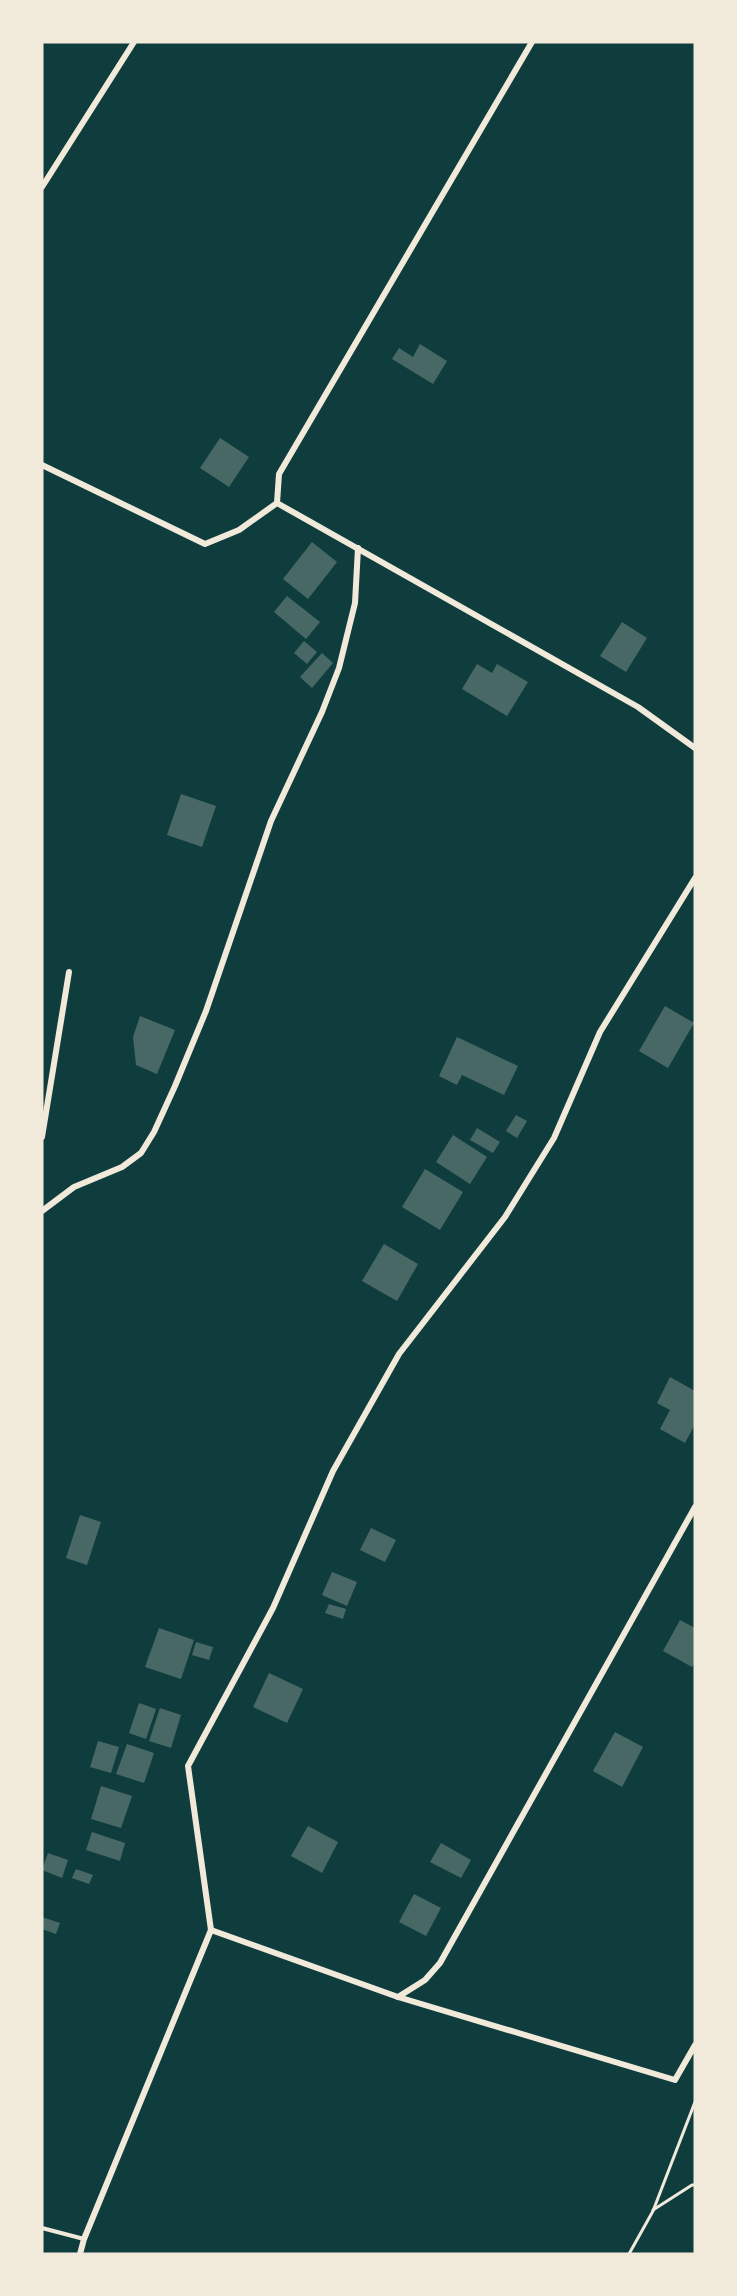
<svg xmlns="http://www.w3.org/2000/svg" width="737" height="2296" font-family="Lato,sans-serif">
<rect width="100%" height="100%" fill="#0f3d3e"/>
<!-- building -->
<g fill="#486865">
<polygon points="420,344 447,361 433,384 392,359 399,348 413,357"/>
<polygon points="220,438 249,457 229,487 200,468"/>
<polygon points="312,542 337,562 308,599 283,579"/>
<polygon points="287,596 320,622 306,639 274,612"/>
<polygon points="622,622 647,638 626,672 600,656"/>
<polygon points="304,641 317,652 307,664 294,653"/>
<polygon points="322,653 333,663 312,688 300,677"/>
<polygon points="477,664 492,673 497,664 528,682 507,716 462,689"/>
<polygon points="181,794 216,806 202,847 167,835"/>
<polygon points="665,1006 694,1023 668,1068 639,1051"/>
<polygon points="140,1016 175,1030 157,1074 136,1065 133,1037"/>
<polygon points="457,1037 518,1066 504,1095 462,1075 457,1085 439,1076"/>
<polygon points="516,1115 527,1121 517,1138 506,1131"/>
<polygon points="477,1128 500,1142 493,1153 470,1140"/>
<polygon points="453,1135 487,1157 470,1184 436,1162"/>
<polygon points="425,1169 463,1192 440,1230 402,1207"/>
<polygon points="384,1244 418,1264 397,1301 362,1281"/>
<polygon points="670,1377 695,1391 695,1424 685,1443 660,1429 670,1410 657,1403"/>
<polygon points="80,1515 101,1522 87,1565 66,1558"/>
<polygon points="371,1528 396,1540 385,1562 360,1550"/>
<polygon points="332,1572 357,1582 347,1606 322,1595"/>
<polygon points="329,1604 346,1609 343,1619 325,1613"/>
<polygon points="680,1620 695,1628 695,1662 692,1667 663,1651"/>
<polygon points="159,1628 194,1640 181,1679 145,1667"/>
<polygon points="196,1642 213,1647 209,1660 192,1655"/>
<polygon points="269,1673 303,1689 287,1723 253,1707"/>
<polygon points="139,1703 156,1709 146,1739 129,1733"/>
<polygon points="160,1708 181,1715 171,1748 149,1741"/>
<polygon points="615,1732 643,1747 622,1787 593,1771"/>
<polygon points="98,1741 119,1747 111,1773 90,1767"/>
<polygon points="127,1744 154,1753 144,1783 116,1774"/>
<polygon points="101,1786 132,1796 121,1828 91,1819"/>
<polygon points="308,1826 338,1842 322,1873 291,1856"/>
<polygon points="92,1832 125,1843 120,1861 86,1850"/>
<polygon points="441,1843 471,1860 461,1878 430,1862"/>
<polygon points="48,1853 68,1860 62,1878 42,1870"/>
<polygon points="76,1869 93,1875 89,1884 72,1878"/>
<polygon points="414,1894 441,1908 426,1936 399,1922"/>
<polygon points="42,1917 60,1923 56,1934 42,1929"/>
</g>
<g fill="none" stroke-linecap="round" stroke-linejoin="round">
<!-- path -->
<g stroke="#f1e9da" stroke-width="3">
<polyline points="653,2210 692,2185 695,2185"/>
<polyline points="629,2254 653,2211 695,2102"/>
</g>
<!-- service -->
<polyline stroke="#f1e9da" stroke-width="4" points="42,2228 84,2239"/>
<!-- minor -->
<g stroke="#f1e9da" stroke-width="6">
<polyline points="42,187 134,42"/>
<polyline points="42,465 205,544 239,530 277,503 638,707 695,748"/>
<polyline points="277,503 279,474 532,42"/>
<polyline points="42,1137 69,972"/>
<polyline points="42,1211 74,1187 122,1167 141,1153 154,1132 175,1086 206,1011 271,821 322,712 339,668 355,603 358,548"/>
<polyline points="211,1930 188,1766 273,1608 333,1471 399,1354 505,1217 554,1138 600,1032 695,878"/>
<polyline points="211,1930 398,1997 675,2080 695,2045"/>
<polyline points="398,1997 425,1980 440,1963 695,1507"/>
<polyline points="80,2254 84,2239 211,1930"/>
</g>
</g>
<!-- border -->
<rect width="737" height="2296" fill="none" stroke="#f1e9da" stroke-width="87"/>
</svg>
